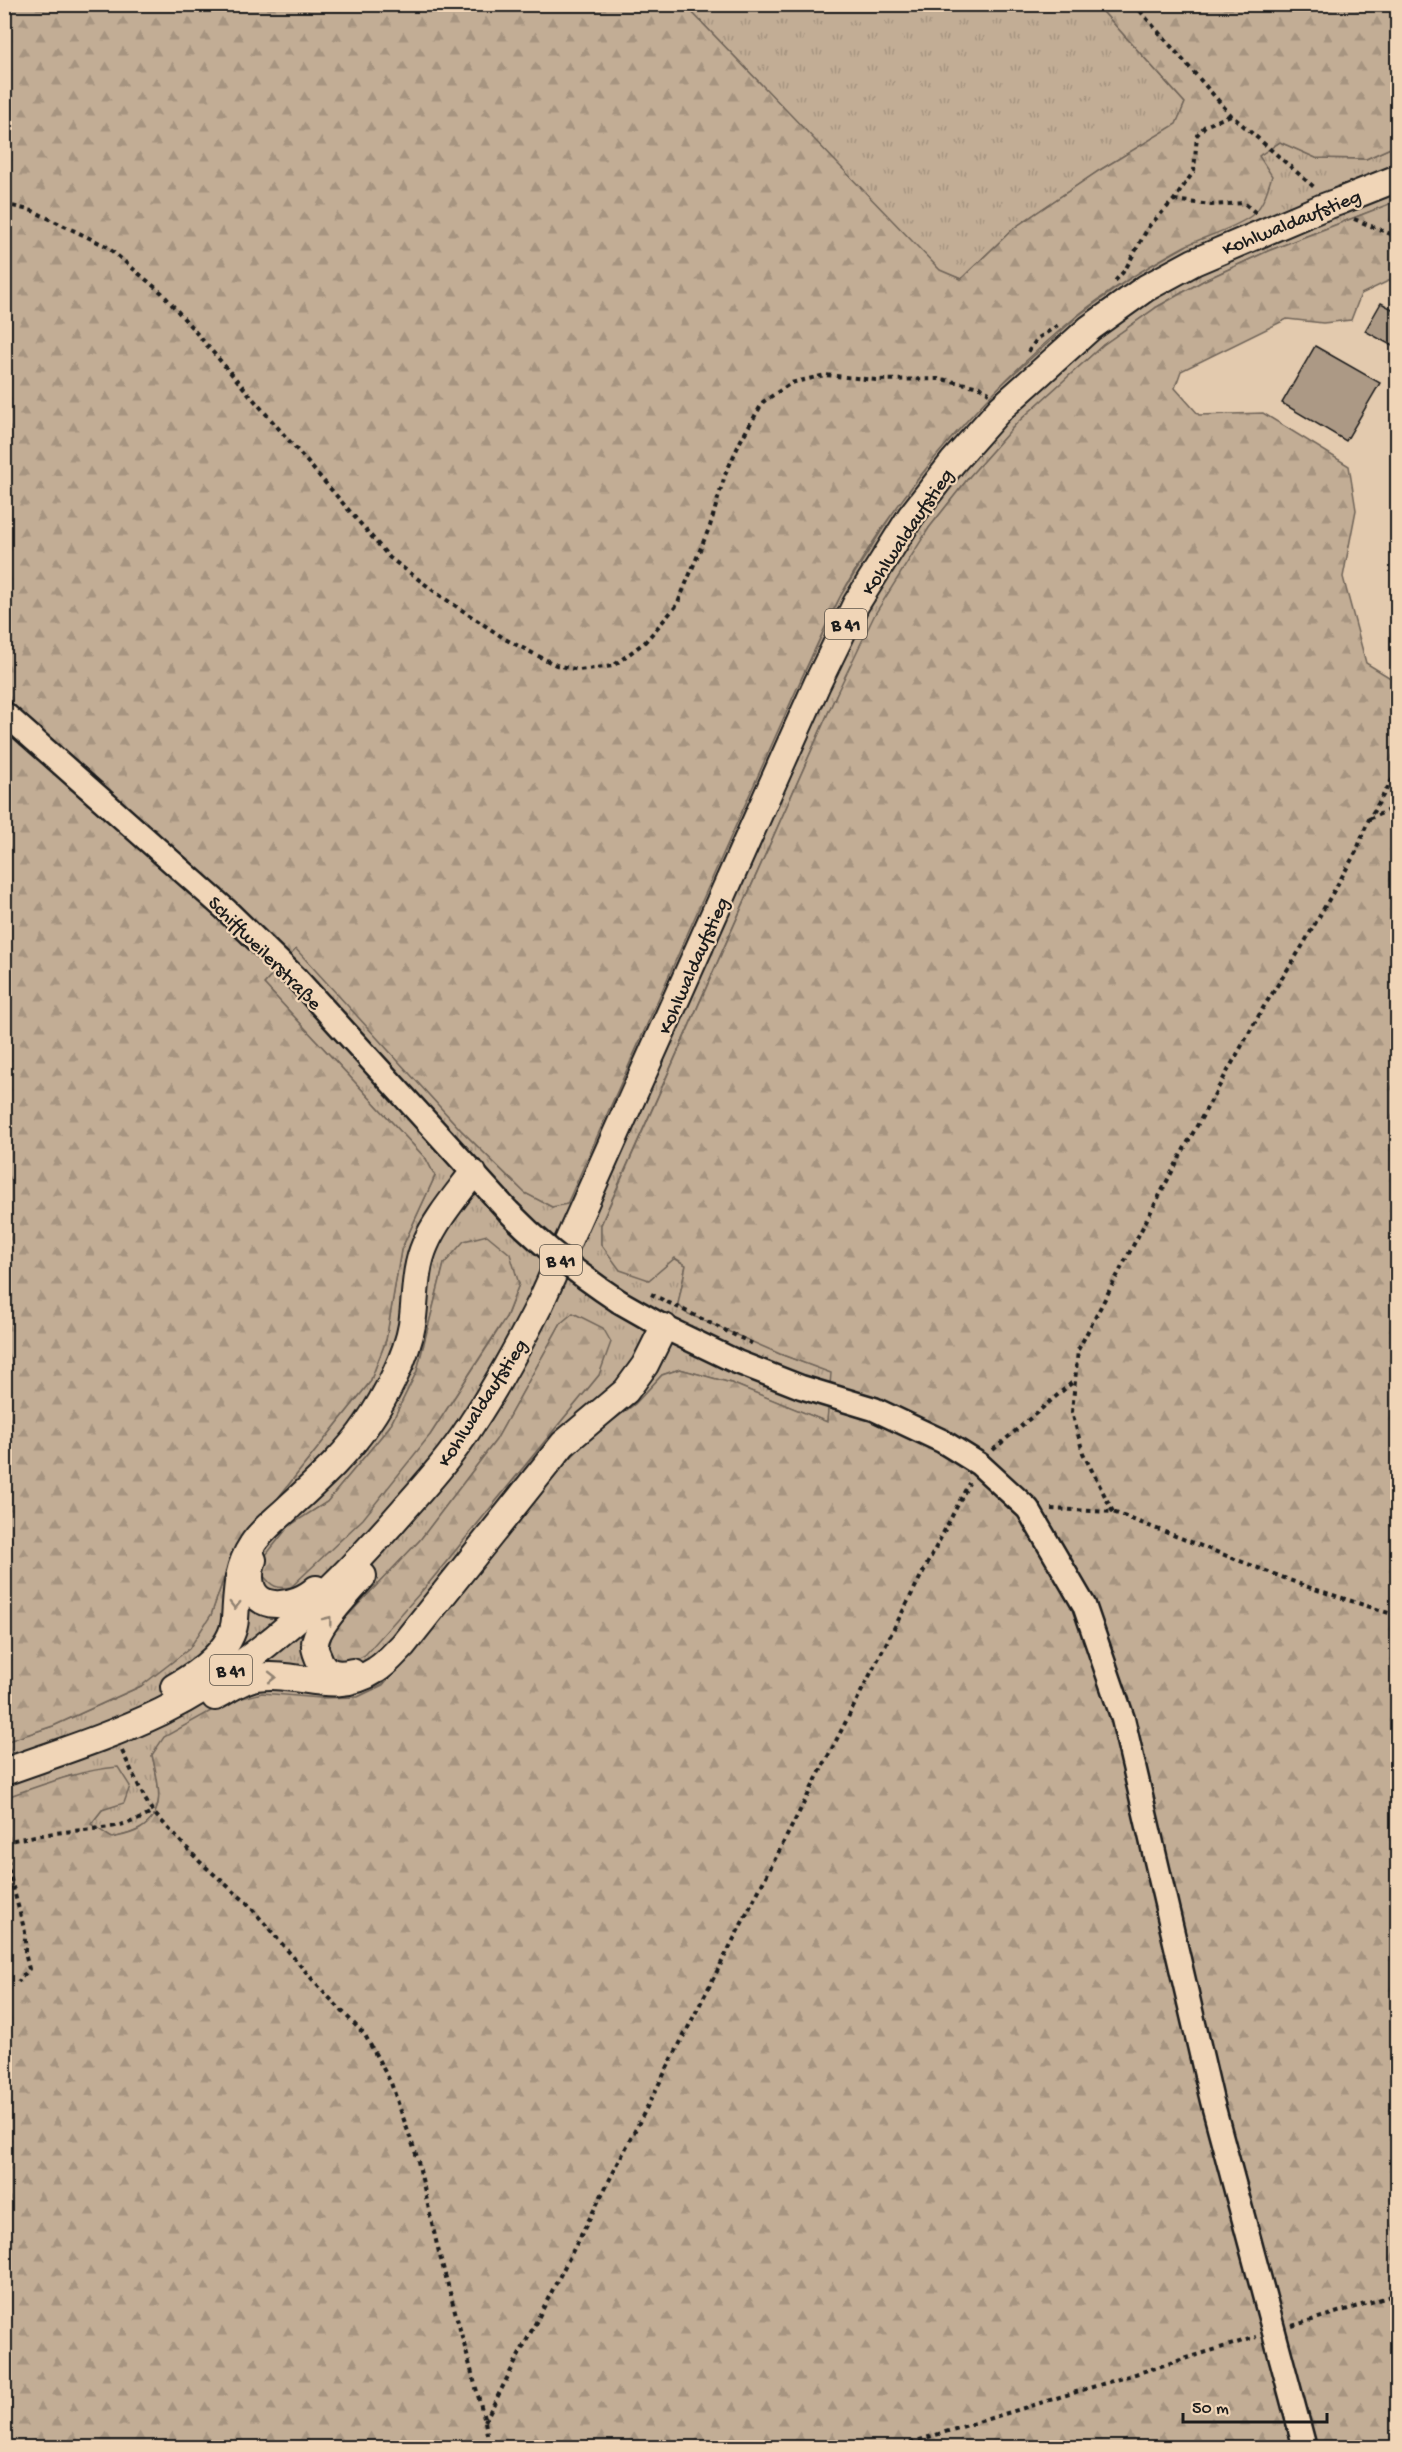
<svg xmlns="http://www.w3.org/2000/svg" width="1402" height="2452" font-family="'Gochi Hand',sans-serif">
<defs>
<pattern id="grass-tufts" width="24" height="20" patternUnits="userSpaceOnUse" patternTransform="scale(1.5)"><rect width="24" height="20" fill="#c2ad95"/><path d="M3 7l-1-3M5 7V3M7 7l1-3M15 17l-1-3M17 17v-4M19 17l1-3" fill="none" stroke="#a69480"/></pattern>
<pattern id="forest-firs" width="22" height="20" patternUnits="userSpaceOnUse" patternTransform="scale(1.5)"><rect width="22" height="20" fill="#c2ad95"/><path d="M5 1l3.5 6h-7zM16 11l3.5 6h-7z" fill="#a69480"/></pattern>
</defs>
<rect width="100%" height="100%" fill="#e3caae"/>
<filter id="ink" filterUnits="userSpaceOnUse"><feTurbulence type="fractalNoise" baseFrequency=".0167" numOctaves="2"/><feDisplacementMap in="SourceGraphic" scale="12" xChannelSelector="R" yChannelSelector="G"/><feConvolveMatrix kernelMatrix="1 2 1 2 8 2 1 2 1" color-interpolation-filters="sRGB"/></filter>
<g filter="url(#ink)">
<!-- grass -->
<g fill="url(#grass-tufts)" stroke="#6f6458" stroke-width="1.5" fill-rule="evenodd">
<polygon points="685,5 1097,5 1185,103 1176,125 1100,170 1014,228 961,279 940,271"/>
<path d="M1280 142 1316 158 1366 159 1397 145V201L1268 251 1203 281 1157 307 1103 345 1017 423 970 476 929 528 837 693 601 1224V1244L648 1280 674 1258 686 1265 678 1304 780 1354 832 1373 827 1422 731 1383 680 1369 662 1375 635 1404 591 1437 553 1476 383 1685 358 1697 320 1698 152 1755C158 1781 168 1813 140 1829 132 1834 121 1836 112 1838L91 1824 102 1810 72 1775 5 1798 4 1742 53 1726 141 1686 211 1615 228 1566 247 1533 278 1498 370 1382 386 1340 401 1250 435 1176 426 1159 264 984 296 948 461 1130 525 1193 552 1207 613 1103 680 946 802 677 841 595 897 506 940 451 989 396 1079 315 1136 274 1186 246 1258 156ZM444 1264 519 1284 506 1318 430 1435 263 1575 266 1555 289 1526 327 1502 390 1426 417 1371ZM561 1323 599 1375 428 1584 333 1631 420 1540 496 1440Z"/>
</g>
<!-- forest -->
<g fill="url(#forest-firs)" stroke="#6f6458" stroke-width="1.5">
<path d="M4 5H685L940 270 961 279 1014 228 1100 170 1176 124 1185 103 1097 5H1398L1397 145 1366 159 1316 158 1280 142 1259 156 1272 176C1267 190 1264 206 1251 216 1235 228 1204 237 1185 246 1148 266 1111 289 1078 315 983 394 901 487 841 595 827 621 815 650 802 677L567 1204 552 1207 525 1193 461 1130 296 949 264 984 426 1159 435 1176 401 1250 386 1340 370 1382 278 1498 247 1533 228 1566 211 1615 189 1649 141 1686 53 1726 5 1742Z"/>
<path d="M1397 201V277L1361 294 1351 320 1323 323 1287 319 1181 371 1175 388 1199 415 1263 413 1349 466 1356 510 1343 577 1366 663 1397 682V2447H5L4 1798C42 1785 79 1770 118 1767L130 1786 124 1803 102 1810 91 1824 112 1838C121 1836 132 1834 140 1829 168 1813 158 1781 152 1755L164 1737 227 1702 262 1693 320 1698 358 1697 383 1685 553 1476 591 1437 635 1404 662 1375 680 1369 731 1383 827 1422 831 1373 780 1354 686 1313 678 1304 686 1265 675 1258 649 1280 620 1270 601 1244V1225L837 693 875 614 929 528 970 476 1017 423 1103 345 1157 307 1203 281 1268 251Z"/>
<path d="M487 1235 510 1254 519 1284 506 1317 430 1435 363 1519 291 1587C277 1589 272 1587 263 1575L266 1555 289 1526 327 1502 390 1426 417 1371 444 1264 464 1241Z"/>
<polygon points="573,1313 603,1328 611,1342 599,1375 428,1584 365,1655 346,1665 337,1664 329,1647 333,1631 420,1540 496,1440 561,1323"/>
</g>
<!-- building -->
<g fill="#ac9985" stroke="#1c1c1c" stroke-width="1.5">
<polygon points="1381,303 1398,312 1398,349 1365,331"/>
<polygon points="1315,346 1380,383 1346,441 1282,403"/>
</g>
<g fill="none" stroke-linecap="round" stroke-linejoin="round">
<defs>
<g id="secondary">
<polyline points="4,713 225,909 297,979 508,1211"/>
<polyline points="620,1302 664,1327 737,1362 801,1387 874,1409 942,1441 979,1464 1028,1509 1084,1605 1123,1719 1212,2101 1305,2448"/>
</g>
<g id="primary">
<polyline points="1340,201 1398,178"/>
<path d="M253 1560C250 1566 250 1571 250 1578 252 1615 297 1607 316 1589"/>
<path d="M352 1672C340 1675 327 1675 320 1662 318 1656 314 1650 315 1644 316 1624 350 1592 363 1576"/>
<path d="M174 1687C199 1673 233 1649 235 1619 237 1593 236 1569 252 1545 261 1530 278 1518 290 1506 317 1481 347 1454 367 1424 385 1398 407 1356 412 1325 416 1298 414 1270 425 1245 436 1219 456 1196 473 1173"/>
<path d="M215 1697C228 1690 243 1679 257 1677 300 1671 335 1697 376 1670 386 1664 395 1653 403 1645L563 1444 626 1391 645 1365 664 1327"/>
<path d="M4 1772C57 1753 111 1736 161 1712 257 1665 337 1587 406 1507 429 1481 452 1455 471 1425 497 1386 519 1345 540 1304L817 684 856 604 911 516 953 462 1001 408 1090 328 1146 288 1194 262 1321 208"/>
</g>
</defs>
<!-- secondary casing -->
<use href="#secondary" stroke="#1c1c1c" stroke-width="27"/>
<!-- primary casing -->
<use href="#primary" stroke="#1c1c1c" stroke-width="30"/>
<!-- path -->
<g stroke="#1c1c1c" stroke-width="4" stroke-dasharray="4.5 4.5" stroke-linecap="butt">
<polyline points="1134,4 1231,115 1315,188"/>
<polyline points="1174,200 1211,205 1244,203 1256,213"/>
<polyline points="4,204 33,211 106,246 162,293 390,558 438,594 505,639 556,665 579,670 613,666 645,642 677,605 710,526 725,475 741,440 763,402 791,383 825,375 876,380 941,379 980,387 989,393"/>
<polyline points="1354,219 1398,237"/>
<polyline points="1115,281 1125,270 1149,226 1174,200 1194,171 1197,135 1205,126 1231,115"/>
<polyline points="1028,352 1037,339 1058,325"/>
<polyline points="1369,819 1391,809 1398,812"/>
<polyline points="651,1294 755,1345"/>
<polyline points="993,1450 1074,1381"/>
<polyline points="1051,1509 1113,1512 1305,1586 1398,1616"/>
<polyline points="1113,1512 1083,1453 1072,1412 1078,1350 1184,1149 1263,1008 1303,945 1356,852 1369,819 1398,770"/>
<polyline points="122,1751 145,1799 153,1812 200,1862 247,1903 318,1986 365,2035 391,2083 417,2157 437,2245 485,2421 489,2448"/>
<path d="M4 1842C24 1838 44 1834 64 1832 96 1828 125 1829 153 1812"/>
<polyline points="6,1842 10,1876 25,1932 25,1953 29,1969 18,1982"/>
<polyline points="1292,2326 1398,2294"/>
<polyline points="485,2421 969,1483"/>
<polyline points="893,2448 1256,2337"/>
</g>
<!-- secondary -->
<use href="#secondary" stroke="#f0d5b7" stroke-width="22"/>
<!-- primary -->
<use href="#primary" stroke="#f0d5b7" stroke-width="26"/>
<defs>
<path id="secondary-bridge" d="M508 1211C542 1246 579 1275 620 1302"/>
<polyline id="primary-bridge" points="1321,208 1340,201"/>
</defs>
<!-- secondary-bridge casing -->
<use href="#secondary-bridge" stroke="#1c1c1c" stroke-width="27" stroke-linecap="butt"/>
<!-- primary-bridge casing -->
<use href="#primary-bridge" stroke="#1c1c1c" stroke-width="30" stroke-linecap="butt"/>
<!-- secondary-bridge -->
<use href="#secondary-bridge" stroke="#f0d5b7" stroke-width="22"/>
<!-- primary-bridge -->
<use href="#primary-bridge" stroke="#f0d5b7" stroke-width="26"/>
</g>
<!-- one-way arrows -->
<defs><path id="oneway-chevron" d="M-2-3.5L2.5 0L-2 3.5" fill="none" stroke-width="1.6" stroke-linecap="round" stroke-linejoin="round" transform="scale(1.5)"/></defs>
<g stroke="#918271">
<use href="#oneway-chevron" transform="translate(235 1605) rotate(90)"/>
<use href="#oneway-chevron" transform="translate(328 1620) rotate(-52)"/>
<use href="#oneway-chevron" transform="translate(272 1677)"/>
</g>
</g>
<g text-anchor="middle" stroke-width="4.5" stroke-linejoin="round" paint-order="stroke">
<!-- shield labels -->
<g fill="#f0d5b7" stroke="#5c544a" stroke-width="1.5">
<rect x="825" y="609" width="42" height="30" rx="4.5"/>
<rect x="540" y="1245" width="42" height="30" rx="4.5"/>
<rect x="210" y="1655" width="42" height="30" rx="4.5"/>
</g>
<g font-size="18" font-weight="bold" fill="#1c1c1c">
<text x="846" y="630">B 41</text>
<text x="561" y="1266">B 41</text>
<text x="231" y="1676">B 41</text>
</g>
<!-- street labels -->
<g font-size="20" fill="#1c1c1c" stroke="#f0d5b7">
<text transform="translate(1291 221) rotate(-22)" y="7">Kohlwaldaufstieg</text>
<text transform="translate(906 531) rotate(-56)" y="7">Kohlwaldaufstieg</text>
<text transform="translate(266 952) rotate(45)" y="7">Schiffweilerstraße</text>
<text transform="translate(692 965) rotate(-66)" y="7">Kohlwaldaufstieg</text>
<text transform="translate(481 1402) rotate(-57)" y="7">Kohlwaldaufstieg</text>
</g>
</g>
<!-- margin -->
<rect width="1402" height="2452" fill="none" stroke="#f0d5b7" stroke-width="24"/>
<rect x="12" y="12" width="1378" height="2428" fill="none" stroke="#1c1c1c" stroke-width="2" filter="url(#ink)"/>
<!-- scale -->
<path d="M1183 2413v9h144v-9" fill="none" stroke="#1c1c1c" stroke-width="3"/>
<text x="1192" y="2413" font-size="18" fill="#1c1c1c" stroke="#f0d5b7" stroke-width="4.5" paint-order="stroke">50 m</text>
</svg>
